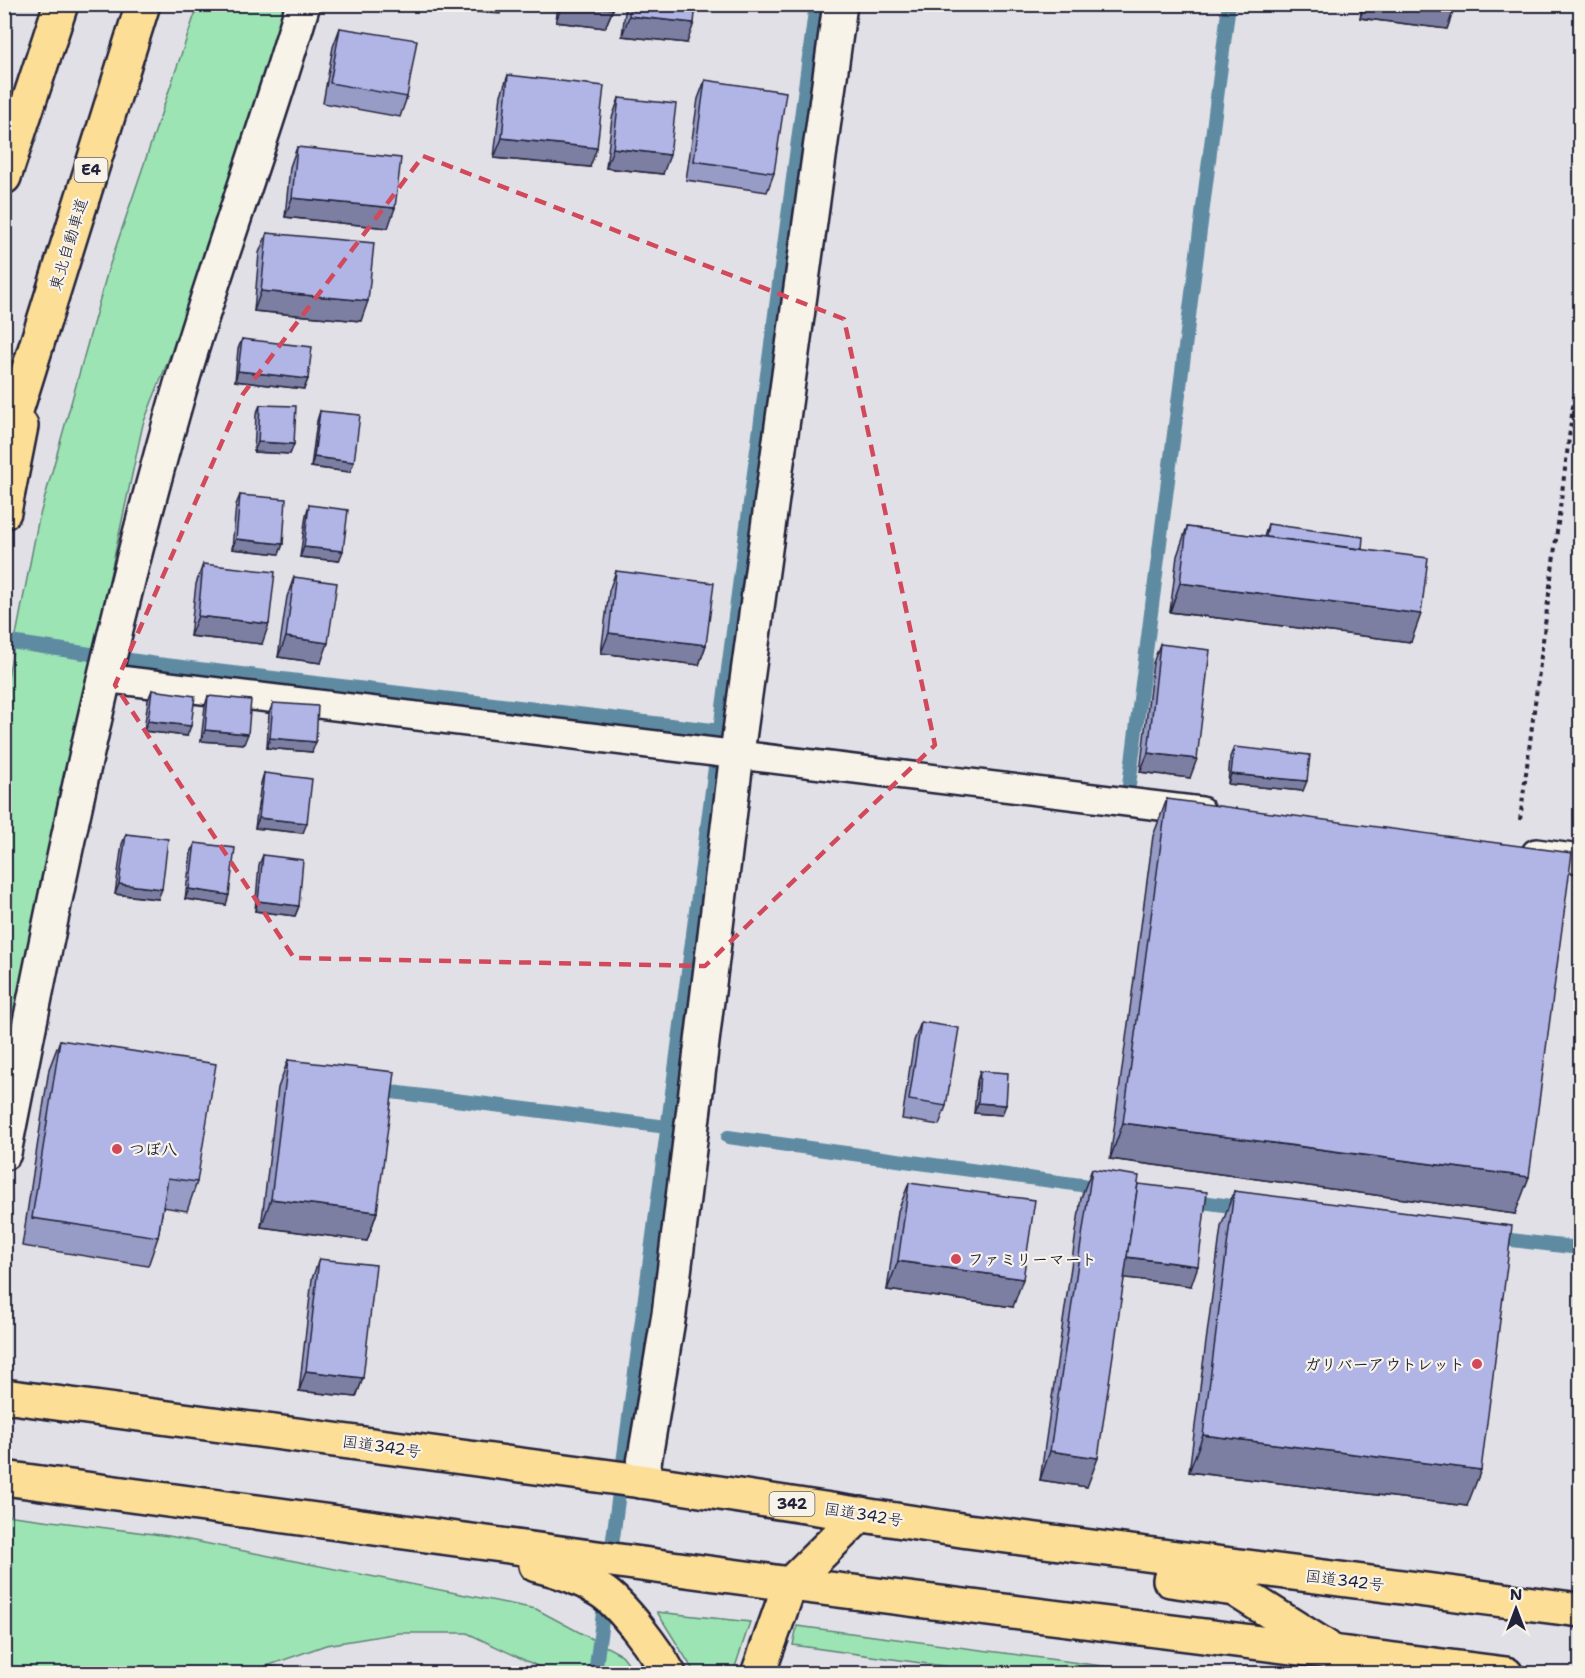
<svg xmlns="http://www.w3.org/2000/svg" width="1585" height="1678" font-family="'Shantell Sans','Klee One',sans-serif">
<rect width="100%" height="100%" fill="#e2e0e7"/>
<filter id="ink" filterUnits="userSpaceOnUse"><feTurbulence type="fractalNoise" baseFrequency=".0167" numOctaves="2"/><feDisplacementMap in="SourceGraphic" scale="12" xChannelSelector="R" yChannelSelector="G"/><feConvolveMatrix kernelMatrix="1 2 1 2 8 2 1 2 1" color-interpolation-filters="sRGB"/></filter>
<g filter="url(#ink)">
<!-- green -->
<g fill="#9ce4b3" stroke="#5f8377" stroke-width="1.5">
<polygon points="198,5 286,5 208,260 143,424 5,1060 5,692 38,522 108,270"/>
<polygon points="5,1515 169,1536 536,1609 622,1655 636,1673 552,1673 467,1633 399,1633 326,1645 247,1673 5,1673"/>
<polygon points="657,1612 750,1622 733,1673 695,1673"/>
<polygon points="797,1626 1156,1673 993,1673 793,1645"/>
</g>
<g fill="none" stroke-linecap="round" stroke-linejoin="round">
<!-- stream -->
<g stroke="#5e8ba2" stroke-width="14">
<polyline points="4,641 157,664 721,731"/>
<polyline points="1129,785 1229,4"/>
<polyline points="376,1090 667,1127"/>
<polyline points="728,1137 1103,1188"/>
<polyline points="1187,1200 1246,1208"/>
<polyline points="1494,1238 1580,1248"/>
<polyline points="610,1561 816,4"/>
<polyline points="595,1674 605,1598"/>
</g>
<defs>
<g id="lane">
<polyline points="103,678 1201,811"/>
<polyline points="1536,853 1580,859"/>
</g>
<g id="street">
<path d="M4 1153C55 892 109 630 184 374 221 250 267 129 303 4"/>
<polyline points="641,1481 669,1314 737,753 840,4"/>
</g>
<g id="highway">
<polyline points="4,177 61,4"/>
<polyline points="4,449 143,4"/>
<polyline points="4,512 21,426"/>
<polyline points="4,1396 641,1481 968,1531 1580,1610"/>
<polyline points="4,1478 790,1584 1506,1674"/>
<path d="M536 1565C559 1570 581 1578 601 1591 622 1604 657 1652 669 1674"/>
<polyline points="1170,1580 1234,1589 1326,1647"/>
<polyline points="758,1674 790,1584 861,1514"/>
</g>
</defs>
<!-- lane casing -->
<use href="#lane" stroke="#22223b" stroke-width="32"/>
<!-- street casing -->
<use href="#street" stroke="#22223b" stroke-width="38"/>
<!-- highway casing -->
<use href="#highway" stroke="#22223b" stroke-width="38"/>
<!-- path -->
<polyline stroke="#22223b" stroke-width="4" stroke-dasharray="4.5 4.5" stroke-linecap="butt" points="1520,820 1580,352"/>
<!-- lane -->
<use href="#lane" stroke="#f7f3e8" stroke-width="27"/>
<!-- street -->
<use href="#street" stroke="#f7f3e8" stroke-width="33"/>
<!-- highway -->
<use href="#highway" stroke="#fdde96" stroke-width="33"/>
</g>
<!-- wall -->
<g fill="#979cc6" stroke="#22223b" stroke-width="1.5">
<polygon points="558,4 613,4 613,9 605,28 556,22"/>
<polygon points="626,4 696,4 687,43 622,36"/>
<polygon points="1362,4 1455,4 1447,29 1360,18"/>
<polygon points="340,28 407,97 400,117 323,103 333,47"/>
<polygon points="508,75 590,167 494,158 501,95"/>
<polygon points="705,80 774,173 767,192 686,180 698,99"/>
<polygon points="619,98 663,174 606,168 612,118"/>
<polygon points="297,147 388,228 285,217 290,167"/>
<polygon points="267,233 361,321 254,311 259,253"/>
<polygon points="242,339 308,379 304,389 235,381 238,349"/>
<polygon points="260,405 294,444 290,454 254,452 256,415"/>
<polygon points="320,411 350,472 311,467 317,421"/>
<polygon points="240,495 283,544 279,554 232,549 236,505"/>
<polygon points="309,505 339,561 300,557 306,515"/>
<polygon points="1268,524 1362,549 1411,642 1170,612 1177,556 1187,527 1264,537"/>
<polygon points="203,564 262,644 190,636 196,584"/>
<polygon points="616,571 706,645 699,665 601,653 609,591"/>
<polygon points="294,577 321,663 278,657 287,597"/>
<polygon points="1160,644 1190,778 1140,772 1153,663"/>
<polygon points="152,690 187,736 144,731 148,700"/>
<polygon points="208,696 244,744 201,741 205,706"/>
<polygon points="273,703 312,752 267,748 269,713"/>
<polygon points="1234,747 1303,791 1228,784 1230,757"/>
<polygon points="264,773 303,833 255,828 261,783"/>
<polygon points="1167,799 1515,1214 1110,1159 1153,836"/>
<polygon points="126,834 158,899 115,894 122,844"/>
<polygon points="195,843 226,905 185,899 191,853"/>
<polygon points="263,855 299,906 295,916 255,911 259,865"/>
<polygon points="921,1022 946,1106 939,1125 902,1119 914,1041"/>
<polygon points="60,1040 197,1182 187,1211 163,1207 158,1237 148,1266 22,1246 49,1069"/>
<polygon points="288,1060 377,1212 367,1241 261,1227 278,1088"/>
<polygon points="980,1071 1002,1115 974,1113 977,1081"/>
<polygon points="1092,1169 1191,1286 1124,1277 1087,1487 1040,1480 1081,1198"/>
<polygon points="909,1183 1013,1307 887,1290 898,1211"/>
<polygon points="1234,1191 1467,1506 1189,1472 1221,1227"/>
<polygon points="319,1259 363,1378 356,1397 299,1391 312,1279"/>
</g>
<!-- shaded-wall -->
<g fill="#7b7fa1" stroke="#22223b" stroke-width="1.5">
<polygon points="442,4 503,4 500,14 440,9"/>
<polygon points="562,4 579,4 613,9 605,28 556,22"/>
<polygon points="1365,4 1417,4 1454,9 1447,29 1360,18"/>
<polygon points="629,16 694,23 687,43 622,36"/>
<polygon points="502,138 597,148 590,167 494,158"/>
<polygon points="613,148 670,155 663,174 606,168"/>
<polygon points="292,198 395,208 388,228 285,217"/>
<polygon points="261,291 368,301 361,321 254,311"/>
<polygon points="238,371 308,379 304,389 235,381"/>
<polygon points="258,442 294,444 290,454 254,452"/>
<polygon points="314,457 354,462 350,472 311,467"/>
<polygon points="236,539 283,544 279,554 232,549"/>
<polygon points="304,547 343,551 339,561 300,557"/>
<polygon points="1180,583 1421,614 1411,642 1170,612"/>
<polygon points="198,616 269,624 262,644 190,636"/>
<polygon points="609,633 706,645 699,665 601,653"/>
<polygon points="286,637 328,643 321,663 278,657"/>
<polygon points="148,721 191,726 187,736 144,731"/>
<polygon points="205,730 248,734 244,744 201,741"/>
<polygon points="270,738 316,742 312,752 267,748"/>
<polygon points="1148,753 1197,759 1190,778 1140,772"/>
<polygon points="1231,774 1307,781 1303,791 1228,784"/>
<polygon points="259,818 307,823 303,833 255,828"/>
<polygon points="119,884 162,889 158,899 115,894"/>
<polygon points="189,889 229,895 226,905 185,899"/>
<polygon points="258,901 299,906 295,916 255,911"/>
<polygon points="978,1103 1006,1105 1002,1115 974,1113"/>
<polygon points="1123,1123 1529,1177 1515,1214 1110,1159"/>
<polygon points="271,1199 377,1212 367,1241 261,1227"/>
<polygon points="1125,1257 1198,1266 1191,1286 1118,1277"/>
<polygon points="898,1261 1023,1279 1013,1307 887,1290"/>
<polygon points="306,1371 363,1378 356,1397 299,1391"/>
<polygon points="1203,1435 1481,1470 1467,1506 1189,1472"/>
<polygon points="1050,1451 1098,1458 1087,1487 1040,1480"/>
</g>
<!-- building -->
<g fill="#b0b5e6" stroke="#22223b" stroke-width="1.5">
<polygon points="579,4 613,4 613,9"/>
<polygon points="630,4 696,4 694,23 629,16"/>
<polygon points="1417,4 1455,4 1454,9"/>
<polygon points="340,28 417,40 407,97 330,83"/>
<polygon points="508,75 604,86 597,148 502,138"/>
<polygon points="705,80 786,92 774,173 694,161"/>
<polygon points="619,98 676,104 670,155 613,148"/>
<polygon points="297,147 401,158 395,208 292,198"/>
<polygon points="267,233 374,243 368,301 261,291"/>
<polygon points="242,339 312,347 308,379 238,371"/>
<polygon points="260,405 296,406 294,444 258,442"/>
<polygon points="320,411 360,415 354,462 314,457"/>
<polygon points="240,495 286,499 283,544 236,539"/>
<polygon points="309,505 348,510 343,551 304,547"/>
<polygon points="1268,524 1363,537 1362,549 1266,537"/>
<polygon points="1187,527 1428,558 1421,614 1180,583"/>
<polygon points="203,564 275,572 269,624 198,616"/>
<polygon points="616,571 714,583 706,645 609,633"/>
<polygon points="294,577 337,583 328,643 286,637"/>
<polygon points="1160,644 1210,650 1197,759 1148,753"/>
<polygon points="152,690 195,696 191,726 148,721"/>
<polygon points="208,696 251,700 248,734 205,730"/>
<polygon points="273,703 318,706 316,742 270,738"/>
<polygon points="1234,747 1310,755 1307,781 1231,774"/>
<polygon points="264,773 312,779 307,823 259,818"/>
<polygon points="1167,799 1572,853 1529,1177 1123,1123"/>
<polygon points="126,834 168,839 162,889 119,884"/>
<polygon points="195,843 235,848 229,895 189,889"/>
<polygon points="263,855 303,860 299,906 258,901"/>
<polygon points="921,1022 959,1028 946,1106 909,1100"/>
<polygon points="60,1040 216,1064 197,1182 168,1178 158,1237 32,1218"/>
<polygon points="288,1060 395,1072 377,1212 271,1199"/>
<polygon points="980,1071 1008,1073 1006,1105 978,1103"/>
<polygon points="1092,1169 1139,1176 1098,1458 1050,1451"/>
<polygon points="909,1183 1035,1200 1023,1279 898,1261"/>
<polygon points="1138,1184 1207,1192 1198,1266 1127,1257"/>
<polygon points="1234,1191 1512,1226 1481,1470 1203,1435"/>
<polygon points="319,1259 376,1265 363,1378 306,1371"/>
<polygon points="266,1666 309,1671 309,1674 265,1674"/>
</g>
</g>
<!-- marked area -->
<path fill="none" stroke="#d1495b" stroke-width="4.5" stroke-dasharray="12 8" stroke-linejoin="round" d="M423 156 844 319 935 745 705 966 294 958 115 685 243 394Z"/>
<!-- markers -->
<g fill="#d1495b" stroke="#f7f3e8" stroke-width="2">
<circle cx="117" cy="1149" r="6"/>
<circle cx="956" cy="1259" r="6"/>
<circle cx="1477" cy="1364" r="6"/>
</g>
<g text-anchor="middle" stroke-width="4.5" stroke-linejoin="round" paint-order="stroke">
<!-- shield labels -->
<g fill="#f7f3e8" stroke="#62616f" stroke-width="1.5">
<rect x="74.5" y="158" width="33" height="24" rx="4.5"/>
<rect x="769.5" y="1492" width="45" height="24" rx="4.5"/>
</g>
<g font-size="15" font-weight="bold" fill="#22223b">
<text x="91" y="175">E4</text>
<text x="792" y="1509">342</text>
</g>
<!-- street labels -->
<g font-size="16" fill="#22223b" stroke="#f7f3e8">
<text transform="translate(68 244) rotate(-73)" y="6">東北自動車道</text>
<text transform="translate(382 1446) rotate(8)" y="6">国道342号</text>
<text transform="translate(864 1514) rotate(9)" y="6">国道342号</text>
<text transform="translate(1345 1580) rotate(7)" y="6">国道342号</text>
</g>
<!-- poi labels -->
<g font-size="16" font-weight="bold" fill="#22223b" stroke="#f7f3e8" text-anchor="start">
<text x="129" y="1155">つぼ八</text>
<text x="968" y="1265">ファミリーマート</text>
<text x="1465" y="1370" text-anchor="end">ガリバーアウトレット</text>
</g>
</g>
<!-- margin -->
<rect width="1585" height="1678" fill="none" stroke="#f7f3e8" stroke-width="24"/>
<rect x="12" y="12" width="1561" height="1654" fill="none" stroke="#22223b" stroke-width="2" filter="url(#ink)"/>
<!-- north arrow -->
<g transform="translate(1516 1609)" stroke="#f7f3e8" stroke-width="4.5" paint-order="stroke">
<path d="M0-4.5L10 22L0 15L-10 22Z" fill="#22223b"/>
<text y="-9" font-size="16" font-weight="bold" text-anchor="middle" fill="#22223b">N</text>
</g>
</svg>
